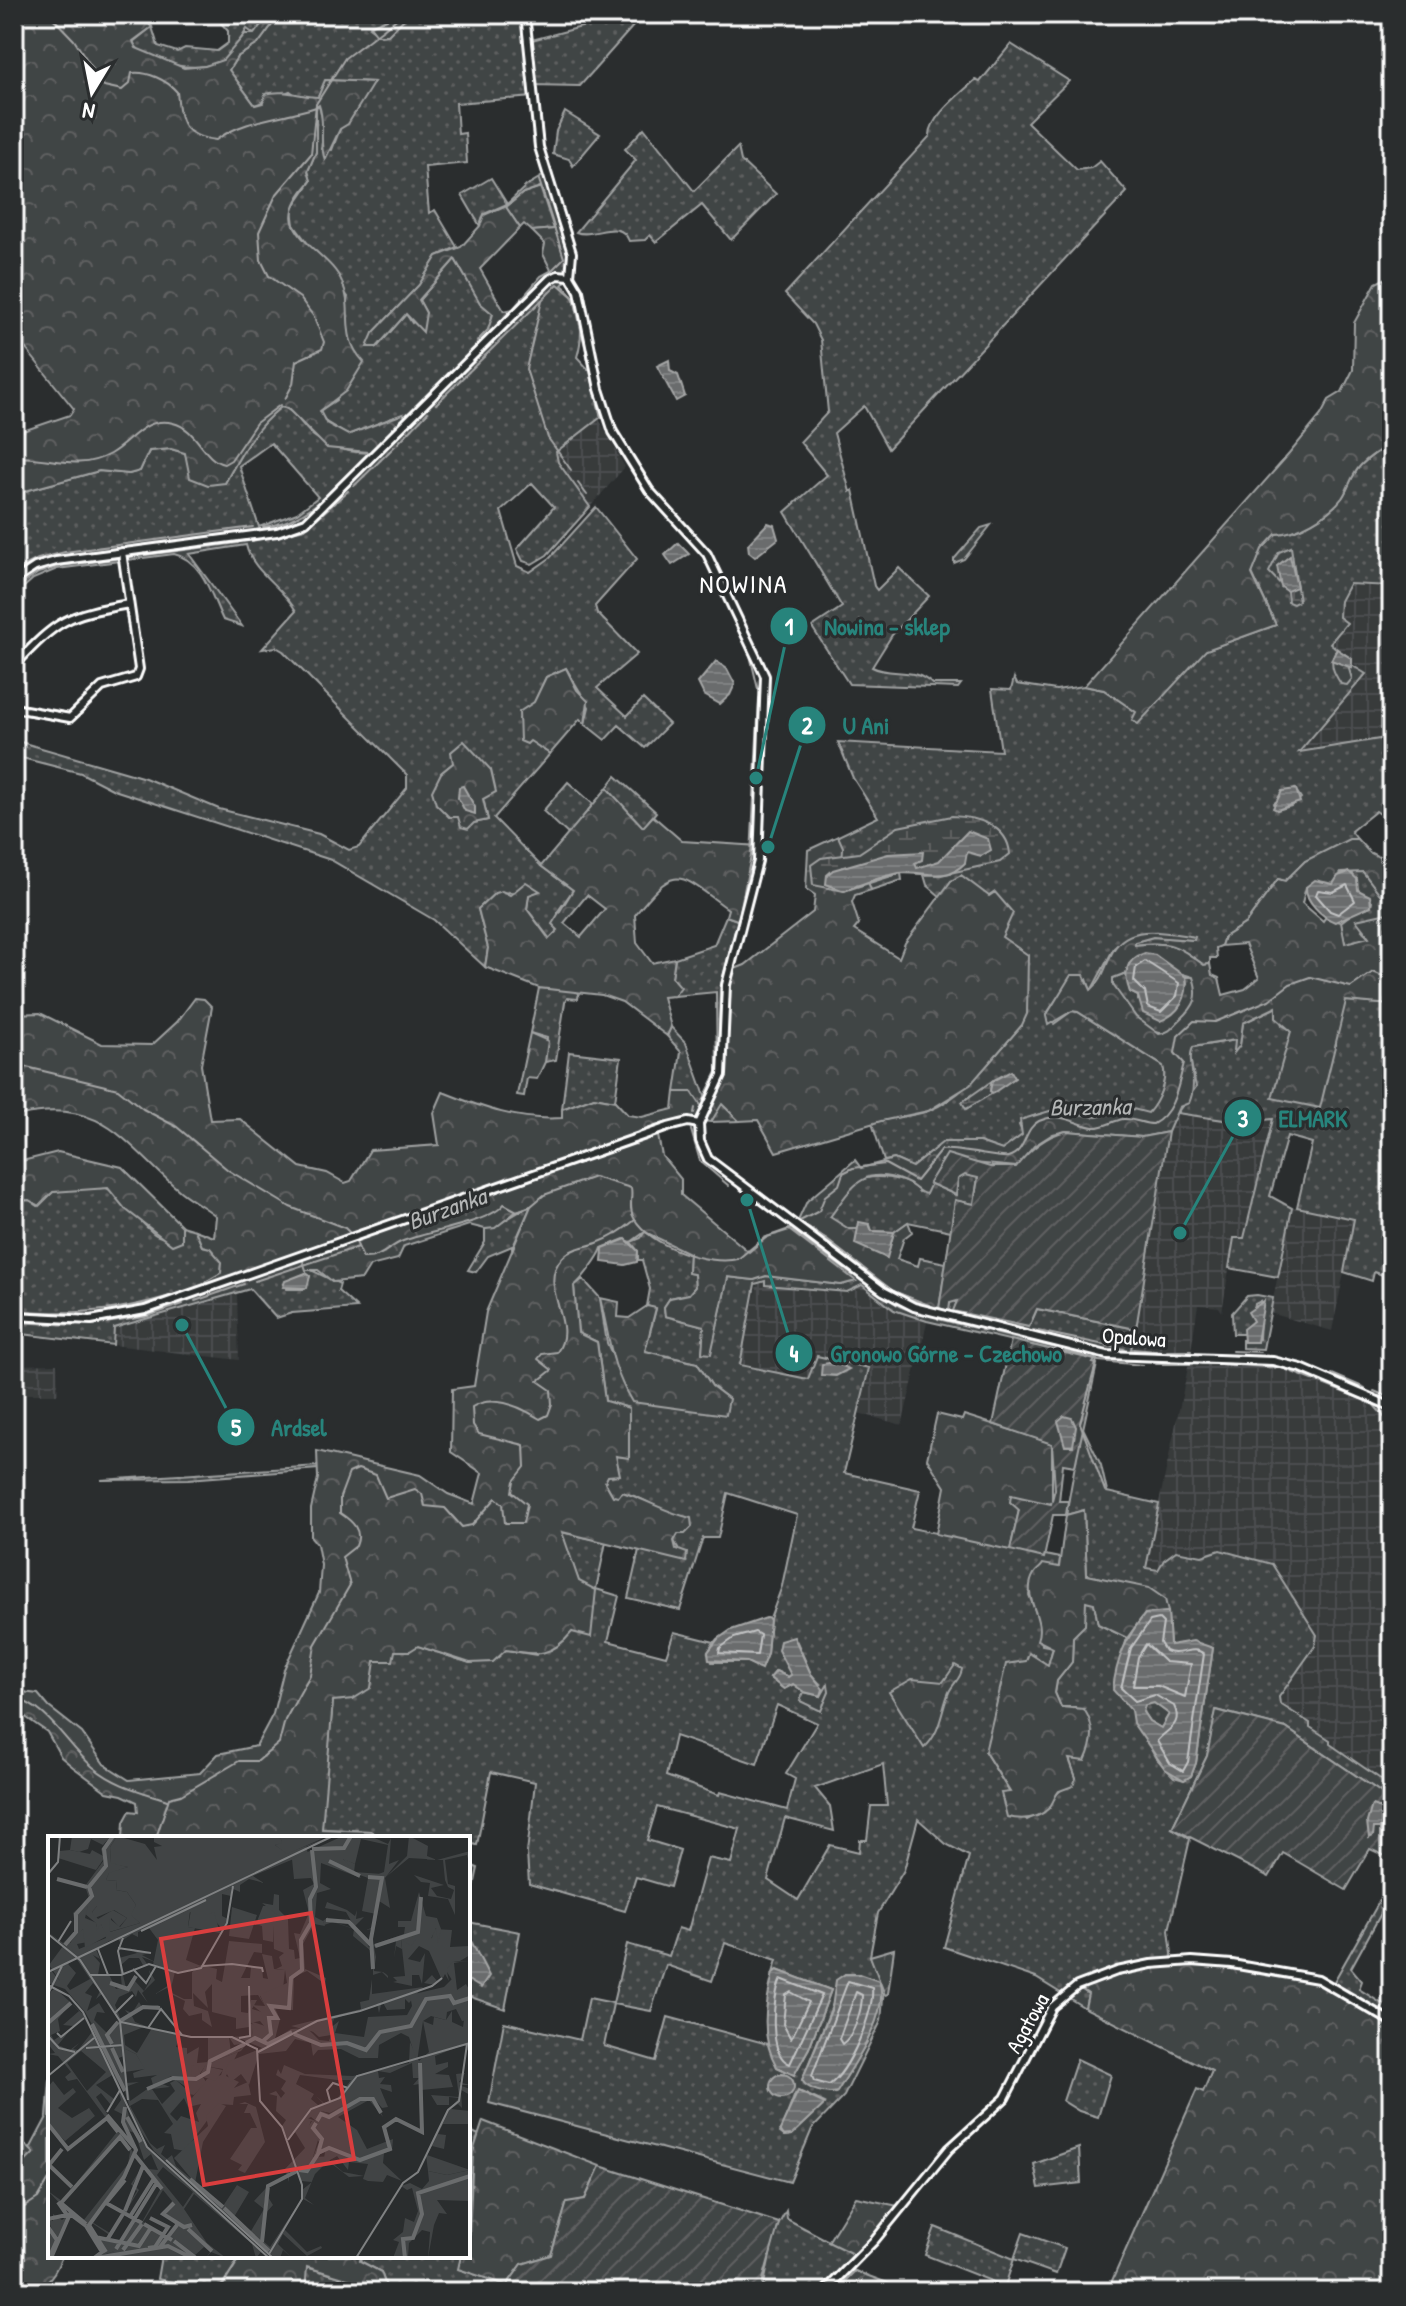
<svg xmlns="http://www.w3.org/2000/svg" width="1406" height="2306" font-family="'Patrick Hand',sans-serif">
<defs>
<pattern id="industrial-grid" width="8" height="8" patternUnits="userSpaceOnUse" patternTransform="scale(2)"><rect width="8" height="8" fill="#373a3b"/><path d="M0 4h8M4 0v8" fill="none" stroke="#4b4e4f"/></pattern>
<pattern id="grass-dots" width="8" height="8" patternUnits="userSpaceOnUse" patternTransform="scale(2)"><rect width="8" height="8" fill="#414445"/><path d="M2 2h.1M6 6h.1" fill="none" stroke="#5e6061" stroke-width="1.8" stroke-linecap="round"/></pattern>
<pattern id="forest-crowns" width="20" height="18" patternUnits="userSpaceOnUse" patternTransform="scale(2)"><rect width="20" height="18" fill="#414445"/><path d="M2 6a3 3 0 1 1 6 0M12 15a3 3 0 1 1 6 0" fill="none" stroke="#5e6061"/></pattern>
<pattern id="wetland-marsh" width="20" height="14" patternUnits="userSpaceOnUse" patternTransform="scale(2)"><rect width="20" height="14" fill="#414445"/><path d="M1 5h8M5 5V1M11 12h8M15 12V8" fill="none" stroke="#5e6061"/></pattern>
<pattern id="garden-furrows" width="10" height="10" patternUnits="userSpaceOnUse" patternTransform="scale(2)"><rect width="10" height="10" fill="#414445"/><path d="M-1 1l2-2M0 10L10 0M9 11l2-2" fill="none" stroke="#5e6061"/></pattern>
<pattern id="water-rules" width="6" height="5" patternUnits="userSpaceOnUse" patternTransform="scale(2)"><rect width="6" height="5" fill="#6a6c6d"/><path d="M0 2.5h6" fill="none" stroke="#808283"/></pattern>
</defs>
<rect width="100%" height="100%" fill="#2a2d2e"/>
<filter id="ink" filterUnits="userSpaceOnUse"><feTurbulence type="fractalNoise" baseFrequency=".0125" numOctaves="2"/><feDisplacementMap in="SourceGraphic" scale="16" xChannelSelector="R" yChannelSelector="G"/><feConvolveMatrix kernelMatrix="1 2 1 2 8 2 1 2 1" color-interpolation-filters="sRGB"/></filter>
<g filter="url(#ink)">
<!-- industrial -->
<g fill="url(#industrial-grid)">
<polygon points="599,419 625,467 590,507 558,462 556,452"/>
<polygon points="1349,584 1392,586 1392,737 1298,753 1366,674 1330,643 1343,592"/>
<polygon points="1255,1107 1273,1119 1244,1239 1234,1239 1222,1312 1219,1307 1198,1305 1190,1357 1284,1363 1392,1407 1392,1787 1346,1759 1330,1744 1330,1740 1310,1727 1310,1723 1280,1704 1278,1698 1315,1646 1317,1635 1221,1550 1202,1556 1176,1551 1158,1570 1145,1568 1190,1358 1129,1357 1129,1349 1133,1347 1168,1132 1177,1113 1224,1120 1226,1108"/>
<polygon points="1297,1207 1355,1219 1332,1331 1270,1313 1292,1208"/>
<polygon points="758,1281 766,1281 766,1285 847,1292 862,1285 894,1310 928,1319 902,1425 858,1413 869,1369 816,1360 809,1379 739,1365"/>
<polygon points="237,1294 239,1360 113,1345 114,1328"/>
<polygon points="57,1364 58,1394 14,1394 14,1365"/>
</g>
<!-- grass -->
<g fill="url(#grass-dots)" stroke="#a0a2a2" stroke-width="2" fill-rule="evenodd">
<path d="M213 14 239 18 242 14H269L254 34 247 29C242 38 232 52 224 59 205 75 143 65 133 42L152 27 158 46 177 52 185 48 217 51 228 43V31Z"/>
<path d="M280 14H388L387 19 370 28 381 36 388 35 409 14H525L528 41 612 19 610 14 642 16 580 86 532 85 533 97 456 103 458 134 465 133 467 163 425 167 429 213 435 210 457 247 437 256 419 285 373 333 377 347 406 314 412 323 426 313 419 300 455 259 480 302 493 314 488 330 477 341 517 313 513 309 541 276 552 270 570 276 562 285C583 301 584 334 577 357L590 371 601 417 556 452 558 462 590 507 547 555 532 564 523 561 517 549 554 507 532 483 501 511 517 566 530 572 550 558 596 507 637 559 595 606 597 613 637 654 597 688 627 716 643 699 669 724 645 748 619 725 605 740 585 724 589 707 566 668 546 677 534 703 519 719C523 737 534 744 550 754L494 818 541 866 573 890 558 911V930L550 939 527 909 529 894 539 891 495 893 478 909 488 948 485 967 434 920 331 860 114 790 81 773 14 756V740L145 778 219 809 319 834 349 850 359 847 407 788V775L283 651 276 647 262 649 296 611C283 587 252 572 246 545L189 554 242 626 223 620C212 598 203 560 174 554L57 569 33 579 14 596V494L99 471 129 474 140 471 149 451 171 449 185 453 189 466 225 483C241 454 254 428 281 407 296 410 303 429 315 437 335 451 354 453 378 453L403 414 347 435 326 422 319 411 336 400 351 348 345 309 348 297 294 225 292 209 311 181 308 171 316 152V107L319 104 324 127 321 149 332 150 340 129 373 82 326 80 318 97H298L290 91 255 105 229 70 237 57 258 44ZM271 443 318 497 297 513 259 527 239 466ZM453 763 487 796 483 799 488 820 474 823 441 773Z"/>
<path d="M1011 44 1069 81 1027 122 1077 170 1091 168 1100 161 1127 192 888 449 864 406 834 433 850 492 853 490 874 586 877 590 899 568 929 596 892 635 872 667C891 677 914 666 932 684H961L958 688 849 684 812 627 842 607 785 512 827 475 800 442 828 412 821 340 813 324 785 294 930 136C929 117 962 93 975 80L980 82Z"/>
<polygon points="565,112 600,134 573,166 569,159 553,154 556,131"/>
<path d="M644 128 694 191 738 147 741 161 776 194 731 240 702 205 656 242 650 235 645 240 629 241C620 217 594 239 576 232L636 160 625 149Z"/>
<polygon points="491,178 507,204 484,214 480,226 462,195"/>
<polygon points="541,187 555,229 532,231 524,224 520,228 506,207 523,193"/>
<path d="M1392 443V586L1349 584 1340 601 1339 617 1347 623 1330 643 1337 649 1334 654 1366 674 1299 752 1392 737V878L1385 873 1379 857 1391 850 1384 817 1376 811 1351 831 1357 839 1305 861 1285 881 1278 879 1246 923 1224 937 1221 946 1216 948 1217 958H1210V964L1204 965C1179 947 1167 940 1135 945V942L1153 937 1194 940V937L1148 932 1125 939 1114 948 1091 991 1087 979 1068 982 1046 1015 1054 1024 1072 1011 1078 1012 1163 1066C1168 1081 1158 1102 1148 1114 1126 1110 1118 1117 1098 1117 1071 1117 1042 1104 1019 1125L1023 1135 1002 1150 980 1142H944L912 1167 894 1159 884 1161 872 1123C890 1117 911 1117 928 1111 968 1095 994 1055 1022 1025L1002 937 989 897 951 881 941 897 927 885 924 875 949 873 842 866 838 836 878 817 853 778 838 742 1001 751 992 689 1011 690 1014 678 1017 684 1056 690 1084 686 1104 690 1136 712 1206 650 1276 625 1252 573 1262 549 1276 534C1298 533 1328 516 1342 498 1349 488 1351 475 1361 465 1370 456 1381 449 1392 443ZM1295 789 1301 798 1291 806 1277 810 1274 803Z"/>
<polygon points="991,525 964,559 954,563 954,559 981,528"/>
<polygon points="616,776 656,812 643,828 607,788"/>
<polygon points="568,782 593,804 569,835 543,811"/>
<polygon points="1349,872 1363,872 1380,894 1392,901 1392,912 1374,918 1362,930 1370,938 1345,944 1341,922 1354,912 1371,906 1372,901 1358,890 1353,874"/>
<polygon points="901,873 902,880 871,890 868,882"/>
<polygon points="726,916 743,922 730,965 722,1075 704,1111 692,1092 675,1092 681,1052 667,1036 671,1027 686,1043 705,1096 717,1072 716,992 674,996 680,987 672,977 675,958 714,945"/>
<path d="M1126 973 1130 992 1138 996V1000L1187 983 1186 977H1193C1195 982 1198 989 1197 995 1196 1008 1174 1036 1160 1033 1141 1030 1122 1001 1113 985V978Z"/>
<polygon points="539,988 579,991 578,999 567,998 565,1002 556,1060 545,1062 547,1038 530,1033"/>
<polygon points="1346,1001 1392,1005 1392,1278 1374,1272 1372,1281 1344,1272 1354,1219 1297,1207 1312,1143 1287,1136 1270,1196 1292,1208 1278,1277 1229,1268 1234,1238 1244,1238 1273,1119 1255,1121 1255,1108 1226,1108 1224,1120 1177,1113 1196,1087 1189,1053 1193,1047 1236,1040 1234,1051 1240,1045 1243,1023 1277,1007 1282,1025 1291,1030"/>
<polygon points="569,1052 621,1058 615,1101 594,1097 562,1109"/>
<polygon points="721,1103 739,1121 711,1122"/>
<path d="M965 1175 978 1177 974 1204 955 1201 951 1231 908 1222 894 1232 872 1231 870 1225 859 1224V1229L849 1230 829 1217C849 1190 852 1172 890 1178 902 1180 912 1183 919 1192L929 1183 956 1195 958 1179Z"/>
<path d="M101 1186C120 1190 138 1223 156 1235 162 1239 174 1239 182 1241V1226L195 1230 202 1246 210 1247 222 1262 221 1273 205 1282 210 1289 302 1257 311 1270 340 1284 338 1291 357 1308 292 1313 276 1318 250 1289 114 1328 113 1345 14 1333V1201L30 1200 38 1206 53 1192ZM306 1273 310 1276 305 1289H287L283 1284Z"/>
<path d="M531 1206 512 1249V1246L488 1256 476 1272 468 1270 485 1242V1229C502 1226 514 1212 531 1206Z"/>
<path d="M797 1223C805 1230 816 1231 824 1238 864 1269 897 1300 948 1311L950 1303 958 1298 955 1307 1029 1327 1037 1309 1136 1329 1129 1357 1097 1353 1095 1360 927 1321 894 1310 862 1285 847 1292 765 1285V1281L755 1284 740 1365 808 1379 817 1356 869 1368 844 1473 920 1490 911 1528 1060 1558 1059 1568 1034 1574 1029 1595 1040 1623 1042 1645 1053 1647 1048 1666 1033 1654 1026 1661 985 1752 1010 1793H1002L1027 1820 1049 1808 1054 1796 1076 1778 1069 1758 1075 1707H1061L1055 1693 1057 1681 1072 1662 1073 1637 1086 1601 1094 1602 1098 1624 1127 1638 1113 1687 1131 1710 1155 1757 1174 1777 1184 1780 1191 1776 1196 1763 1213 1648 1170 1645 1168 1612 1113 1581 1087 1575 1084 1510 1066 1515 1082 1426 1101 1465 1107 1492 1159 1504 1146 1568 1158 1570 1164 1560 1176 1551 1202 1556 1220 1550 1272 1564 1317 1635 1315 1646 1279 1697 1280 1704 1310 1723V1727L1330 1740V1744L1392 1787V1800L1286 1728 1217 1710 1207 1756 1172 1828 1190 1839 1169 1930 1173 1962 1078 1987 1088 1994 1085 2008 1036 1978 944 1947 969 1856 946 1844 918 1819 904 1870 878 1913 870 1956 884 1988 881 2021 844 2096 812 2129 790 2182 489 2103 504 2022 580 2040 589 1998 613 2003 627 1944 669 1956 678 1928 688 1931 708 1858 731 1863 740 1829 657 1807 647 1840 680 1850 670 1887 636 1877 625 1911 529 1884 527 1853 535 1782 491 1772 477 1845 468 1843V1838H382L370 1831 321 1829 333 1700 375 1661 395 1651 418 1646 470 1663 506 1650 536 1655 579 1582 561 1532 606 1542 596 1589 619 1596 608 1641 666 1656 674 1632 714 1642 708 1652 712 1662H747L761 1668 767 1654 770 1619 782 1586 797 1515 728 1493 718 1538H703L680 1610 628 1598 639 1550 686 1561 674 1541 678 1534C664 1508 650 1501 622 1492L618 1498 613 1496 605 1482 615 1456 628 1457 629 1408 605 1401 597 1342 578 1333 574 1286 583 1279 600 1298 607 1343 619 1370 729 1399 712 1386 697 1363 645 1351 656 1309 647 1306 650 1289 642 1260H638V1251L631 1242 641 1238 645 1231 689 1253 688 1273 694 1274 695 1287 689 1294 670 1298 664 1307 665 1316 705 1326 702 1352 716 1330 728 1277 754 1280 766 1276 841 1285 855 1281 793 1235 789 1230ZM797 1642 811 1674 820 1684 804 1692 794 1684 784 1689 770 1678 776 1671 788 1677 792 1675 783 1656ZM777 1705 817 1723 786 1774 795 1779 787 1810 720 1792 719 1795 666 1776 675 1736 757 1764ZM883 1764 887 1806H871L867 1840H860L859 1852 830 1845 798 1900 768 1880 785 1818 834 1831 830 1806 815 1788ZM725 1943 777 1960 773 1973 777 1970 831 1990 809 2048 794 2075 777 2067 768 2044 668 2017 656 2061 604 2046 613 2004 651 2011 666 1965 712 1981ZM845 1974H859L879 2009 867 2042 835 2094 802 2080ZM801 2092 825 2103 792 2135 784 2136 780 2133 795 2094Z"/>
<polygon points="1257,1295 1273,1298 1263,1349 1242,1348 1242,1340 1259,1339 1261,1301 1255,1304 1253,1321 1243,1334 1233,1334 1232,1313 1247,1296"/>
<polygon points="318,1466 318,1469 188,1479 101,1480"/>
<polygon points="1154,1703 1169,1714 1161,1728 1149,1721 1143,1712 1145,1705"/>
<polygon points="468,1864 478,1868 468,1914"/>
<polygon points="1392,1879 1392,1901 1389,1899 1351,1968 1362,1981 1359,1989 1384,2005 1378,2015 1332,1985"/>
<polygon points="468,1922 520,1932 505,2009 468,1996"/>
<polygon points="1077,2059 1111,2075 1098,2117 1079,2111 1063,2101"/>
<polygon points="468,2130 479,2135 473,2152 468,2209"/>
<polygon points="14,2136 35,2153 14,2173"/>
<polygon points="1079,2148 1081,2183 1039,2188 1034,2164"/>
<polygon points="786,2211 787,2219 859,2257 849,2269 855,2271 834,2292 769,2292 763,2289 775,2231"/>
<polygon points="935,2227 1014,2259 1023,2233 1065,2248 1056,2274 1014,2259 1005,2286 1022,2292 1002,2292 1004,2286 925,2255"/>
<polygon points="161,2256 241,2256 218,2291 157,2279"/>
<polygon points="361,2256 461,2256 459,2269 519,2289 405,2292 387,2289 381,2272 360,2261"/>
<polygon points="306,2267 354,2281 353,2292 305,2292"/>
</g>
<!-- forest -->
<g fill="url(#forest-crowns)" stroke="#a0a2a2" stroke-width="2" fill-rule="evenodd">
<path d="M14 14H138L152 27 133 41 136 48 184 68 205 66 223 60 245 34H254L269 14H280L258 44 237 57 229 70 255 105 263 103 265 94C285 89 298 96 318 97L325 80 374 82 348 124 340 129 325 160C318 142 326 124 319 105L316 107V152L308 171 311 181C301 192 287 210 294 225 304 247 333 260 342 282 355 311 338 335 364 362L346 391 320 411 326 423 348 435 403 414 409 422 378 453 327 448 287 408 281 407C254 428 241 454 225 483L208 485 190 478 185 453 171 449 149 451 140 471 129 474 99 471 14 494V434L70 415 74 409 14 334Z"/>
<polygon points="388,14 409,14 388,35 377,35 370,26 387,19"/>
<polygon points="546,174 572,253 570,276 554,276 543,254 545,244 532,231 554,229 540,187 523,193 506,207 520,228 480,269 504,311 513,309 518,313 484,348 477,342 488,330 493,314 480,303 455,259 419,300 426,313 423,332 406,314 377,347 367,347 373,333 419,285 437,256 461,247 480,226 484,215 505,206 526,186"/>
<path d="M1392 275V443C1381 449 1370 456 1361 465 1351 475 1349 488 1342 498 1328 516 1298 533 1276 534L1262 549 1252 574 1276 625 1206 650 1138 724 1132 720 1136 712 1104 690 1084 686 1289 454 1321 415 1329 400 1342 392 1353 370 1354 323 1376 283Z"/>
<polygon points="566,668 577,690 588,701 585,724 580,719 550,754 530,741 527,744 520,741 519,712 534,702 546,677"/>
<polygon points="464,741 491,770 496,792 483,799 488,820 474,823 468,829 461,827 458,817 449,817 436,804 432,791 441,773 453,763 451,752"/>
<path d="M607 788 643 827 653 816 682 841 759 846 743 922 726 916 728 909C678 873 677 862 635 915L637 943 652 963 675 958 672 977 681 987 674 996 663 997 671 1027 667 1036 622 1002 602 995 539 988 485 967 488 948 478 909 495 893 502 891 510 895 526 882 540 891 529 895 527 909 549 939 558 930 552 924 573 890 541 866ZM587 895 605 909 581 937 564 923Z"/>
<path d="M838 836 843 847 842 866 861 884 868 882 871 890 855 895 852 902 859 924 854 930 899 958 905 943 951 881 961 875 989 896 995 892 1013 913 1002 937 1028 955 1027 1014 1022 1025 970 1085 928 1111 881 1121 776 1152 758 1120 739 1121 722 1104 711 1122 701 1121 657 1131 662 1156 681 1179V1195L749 1252 767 1237 789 1230 856 1281 841 1285 766 1276 754 1280 728 1277 711 1354 702 1353 704 1326 665 1316 664 1307 670 1298 689 1294 695 1287 694 1274 688 1273 689 1253 645 1232 631 1242 624 1239 602 1248C600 1256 581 1281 574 1286L578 1333 597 1342 605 1401 629 1408V1458L616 1456 620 1475 608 1476 605 1482 613 1496 618 1497 622 1492C646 1499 666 1513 691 1518L692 1527 685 1534H678L674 1541 676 1549 687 1553 686 1562 562 1532 579 1581 596 1590 591 1637 572 1632C551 1658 537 1655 506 1650L493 1662 470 1663 418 1646 410 1651H395L393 1661H375L371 1688 353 1699 333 1701 322 1829 370 1831 382 1838H123L124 1822 130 1811 138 1812 137 1802 122 1795 107 1792 73 1767 61 1757 47 1732 14 1709V1691L38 1694 49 1707 82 1733 104 1764 129 1780 200 1773 218 1754 256 1746 273 1714 284 1669 319 1593 321 1565 317 1544 311 1537V1509L318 1478 317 1451 420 1475 448 1494 474 1504 482 1473 451 1452 452 1389 474 1386 486 1312 531 1206 517 1211 495 1228 485 1229 469 1225 404 1246 398 1259 370 1266 362 1279 333 1282 318 1270H306L302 1258 210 1290 205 1282 221 1273 222 1262 210 1248 202 1246 195 1230 214 1237 216 1216C205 1207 191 1200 180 1191 125 1144 103 1097 21 1115L14 1133V1014L40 1013 102 1044 152 1045 177 1022 195 998 204 999 212 1007 201 1065 210 1120 240 1119 300 1167 327 1173 345 1183 351 1181 370 1150 439 1145 434 1113 443 1092C483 1108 519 1121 562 1118V1109L594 1097 615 1101 628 1115 642 1117 673 1109 675 1092H692L704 1110 719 1083 725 998 732 970 745 965 813 912 815 895 806 889 808 850Z"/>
<path d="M1349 839H1357L1369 852 1379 857 1385 873 1392 878V901L1380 894 1363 872 1341 873 1333 884 1320 882 1306 887 1302 903 1323 921 1325 918 1341 922 1345 943 1369 937 1356 920 1392 912V1005L1346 1001 1320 1108 1272 1098 1291 1031 1276 1018V1007L1243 1023 1240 1045 1234 1053 1235 1040 1193 1047C1186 1062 1199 1081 1189 1103L1179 1107 1168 1132 1142 1137 1066 1131 1053 1134 1034 1146 1017 1167 942 1160 926 1194C918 1193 914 1185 905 1182 863 1164 852 1187 830 1217L849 1229H859L857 1236 886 1258 894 1232 908 1222 912 1232 904 1238 897 1259 918 1266 920 1258 946 1263 939 1309 893 1291 813 1230 797 1223 807 1201 855 1160 861 1168 894 1159 912 1167 943 1142H979L1002 1150 1022 1135 1020 1120 1053 1110 1096 1117 1133 1109 1148 1113C1158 1102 1168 1081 1163 1066L1078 1012 1072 1011 1048 1025 1046 1016 1071 975H1084L1091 990C1103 980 1106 964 1113 951 1129 922 1168 933 1195 937L1194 940 1153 937 1135 942V945C1171 941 1175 944 1204 965L1210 964 1212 975 1219 978 1223 995 1245 989 1259 978 1245 944 1221 946 1224 937 1246 923 1278 879 1285 881 1305 861ZM1155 955 1176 972 1193 977C1200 997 1195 1006 1181 1019 1172 1027 1172 1032 1159 1034L1136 1017 1113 985V978L1126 973 1129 964Z"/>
<polygon points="530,1033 548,1041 545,1062 537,1079 527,1078 524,1096 517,1095"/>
<polygon points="58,1152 122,1167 182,1226 182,1241 172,1245 125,1209 108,1188 53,1192 39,1206 29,1200 14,1201 14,1163"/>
<path d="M600 1298 619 1302 618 1317 629 1318 647 1306 656 1308 645 1351 697 1363 712 1386 729 1399 726 1415 632 1402C610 1365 610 1339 600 1298Z"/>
<polygon points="937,1414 962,1420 964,1415 1052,1443 1052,1502 1051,1504 1020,1498 1015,1503 1019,1510 1010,1550 936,1534 945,1487 927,1459"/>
<path d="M1084 1510 1087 1575 1149 1588 1165 1599 1168 1612 1145 1614 1127 1638 1098 1624 1094 1603 1086 1601 1085 1625 1073 1637 1072 1662 1057 1681 1055 1693 1061 1707 1084 1709C1095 1726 1094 1742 1085 1761L1069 1759 1076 1778 1073 1786 1059 1791C1054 1797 1053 1804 1048 1809 1037 1820 1021 1820 1007 1817L1001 1793 1010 1792 985 1752 1006 1664 1026 1661 1029 1653 1048 1665 1053 1648 1037 1640C1046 1617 1020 1597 1034 1574 1036 1570 1041 1568 1043 1564L1059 1567 1066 1515Z"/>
<path d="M955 1665 962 1669C961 1679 953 1683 949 1692 941 1711 941 1733 924 1748L889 1692 912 1679 943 1682Z"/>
<polygon points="894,1949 888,1994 885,1995 870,1956"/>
<polygon points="1192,1961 1318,1979 1392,2022 1392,2292 1107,2292 1197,2089 1203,2092 1212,2071 1085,2008 1088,1994 1077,1986 1117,1971"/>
<path d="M50 2079V2256H62C53 2281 41 2292 14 2292V2173L34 2153 30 2149 47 2117Z"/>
<polygon points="483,2121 600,2166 585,2199 567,2203 551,2255 522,2264 507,2285 458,2269 461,2256 468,2256 473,2152"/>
<polygon points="856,2197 903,2207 859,2257 828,2242"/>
<polygon points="241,2256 361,2256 360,2261 381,2272 387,2289 405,2292 353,2292 354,2281 307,2267 305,2292 219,2292"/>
</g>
<!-- wetland -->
<g fill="url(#wetland-marsh)" stroke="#a0a2a2" stroke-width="2">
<polygon points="1291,547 1299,601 1293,604 1288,602 1287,591 1269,572 1279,552"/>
<path d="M1337 649 1352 659 1349 669 1352 679 1347 685 1341 684C1333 672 1328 662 1337 649Z"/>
<path d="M952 816C977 817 1008 825 1010 854L1000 862 941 875 901 873 844 891 813 885 811 865 821 858 859 853 898 827Z"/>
<polygon points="992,1081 990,1091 993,1093 966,1109 962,1102"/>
<polygon points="828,1684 829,1692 821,1711 800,1701 804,1692 821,1696"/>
</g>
<!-- garden -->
<g fill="url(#garden-furrows)" stroke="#a0a2a2" stroke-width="2">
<path d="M1066 1131 1142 1137 1168 1132 1136 1329 1037 1309 1029 1327 953 1311 957 1301 950 1303 949 1311 939 1309 955 1200 974 1204 978 1178 965 1175 958 1179 956 1195 929 1183 947 1154 990 1167H1016C1029 1150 1045 1136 1066 1131Z"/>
<polygon points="1011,1340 1095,1360 1093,1363 1097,1364 1075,1466 1063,1464 1059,1501 1068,1501 1066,1515 1053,1515 1044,1558 1010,1550 1019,1510 1010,1502 1011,1495 1051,1504 1055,1489 1052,1444 993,1424"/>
<polygon points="1216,1710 1286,1728 1392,1800 1392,1859 1370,1849 1346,1890 1283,1853 1269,1877 1172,1828 1207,1756"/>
<polygon points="600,2166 779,2223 763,2280 763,2289 769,2292 519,2292 507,2285 522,2264 551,2255 567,2202 585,2199"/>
<polygon points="855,2271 912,2292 834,2292"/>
</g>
<!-- water -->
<g fill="url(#water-rules)" stroke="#a6a7a7" stroke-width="2" fill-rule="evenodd">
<polygon points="669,360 670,371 678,375 685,396 676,401 657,366"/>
<polygon points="768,523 774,525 778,539 755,557 749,552 748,544"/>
<polygon points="678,543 689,554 672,565 665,555"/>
<polygon points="1290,556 1297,587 1287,591 1281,587 1277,566"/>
<polygon points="1337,649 1352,659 1352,668 1331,660"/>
<polygon points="716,661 727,669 735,684 730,695 720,704 704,695 698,683"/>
<polygon points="463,786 475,807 475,814 465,811 458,798 459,787"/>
<polygon points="1296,789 1300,802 1277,810 1273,808 1282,791"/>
<path d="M968 831 988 839 991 850 981 856 967 852 965 863C945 884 922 869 899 873 880 877 861 884 844 891L826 884 827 875 833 870 888 854 923 852 922 860 915 863 917 868 939 861Z"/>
<path d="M1349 872 1357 879 1358 890 1370 896 1371 906 1335 922C1322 917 1305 901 1306 887L1315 880 1333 884 1338 876Z"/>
<path d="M1145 953 1155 955 1186 977C1189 997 1179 1014 1160 1021L1143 1013 1138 996 1130 992C1123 975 1125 959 1145 953Z"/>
<polygon points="1011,1071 1015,1078 993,1093 990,1091 992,1081"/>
<polygon points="859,1222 869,1224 872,1231 894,1232 887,1258 855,1244"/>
<polygon points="626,1239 638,1251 637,1262 625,1265 602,1262 603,1248"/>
<polygon points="306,1273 310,1276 307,1288 283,1287 285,1281"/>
<polygon points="1264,1301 1257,1342 1244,1342 1243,1329 1253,1321 1248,1312"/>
<polygon points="835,1362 849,1369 836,1376 821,1375 822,1364"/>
<polygon points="1064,1416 1072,1418 1076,1427 1073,1446 1065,1446 1058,1421"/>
<path d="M1168 1612 1170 1645 1193 1641 1213 1648 1196 1763 1191 1776 1184 1780 1165 1769 1133 1723 1131 1710 1113 1690C1116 1660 1126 1637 1145 1614ZM1154 1703 1169 1714 1161 1728 1149 1721 1143 1712 1145 1705Z"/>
<polygon points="766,1618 770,1619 767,1654 761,1669 747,1662 709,1660 708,1652 718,1639 731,1630"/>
<polygon points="794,1637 811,1674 823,1689 821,1696 804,1692 793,1684 784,1689 770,1678 776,1671 788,1677 791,1675 778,1650 780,1641"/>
<polygon points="1372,1805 1386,1810 1391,1842 1388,1848 1380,1846 1380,1828 1374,1828 1373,1836 1369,1838 1367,1822"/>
<polygon points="468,1935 489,1976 481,1988 468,1980"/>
<path d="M777 1970 831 1990 809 2048 794 2075 777 2067C760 2038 765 2005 773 1973Z"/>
<path d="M845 1974H859L879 1981C891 2012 853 2066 837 2092 827 2095 807 2090 802 2080L832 2008 836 1980Z"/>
<circle cx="782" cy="2086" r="12"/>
<polygon points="798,2091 825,2104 792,2135 784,2136 780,2130"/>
</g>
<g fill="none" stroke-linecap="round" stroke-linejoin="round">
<!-- shore -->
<g stroke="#c3c4c5" stroke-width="2">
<polygon points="1347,885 1355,901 1338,914 1330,911 1316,895 1318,890 1333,892"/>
<polygon points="1145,961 1179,983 1177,996 1161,1012 1148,1007 1145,992 1134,981 1136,967"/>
<path d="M1159 1619 1163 1623 1160 1643 1165 1651C1179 1658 1192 1644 1204 1654L1188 1762 1183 1771 1170 1763 1157 1741C1165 1730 1184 1726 1174 1706L1155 1695 1135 1701 1121 1688 1131 1648 1150 1621Z"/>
<polygon points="755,1632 760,1635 757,1655 719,1653 720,1648 734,1638"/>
<polygon points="1146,1644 1165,1662 1191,1664 1185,1697 1158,1686 1133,1686 1138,1657"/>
<path d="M781 1979 822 1995 790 2064C768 2056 772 1997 781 1979Z"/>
<path d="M848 1981 872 1988C875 2011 849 2072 829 2085L814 2081 812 2076Z"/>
<polygon points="791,1992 809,2002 791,2039 783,2024 786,1995"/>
<path d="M856 1992 862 1995C862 2010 854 2036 842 2044L839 2039Z"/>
</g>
<!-- stream -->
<g stroke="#a6a7a7" stroke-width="2">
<path d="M49 14 74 40 104 86 122 90 130 83 132 73C147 71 167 80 177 92 180 121 181 136 216 140 244 119 282 118 316 107"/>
<polyline points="539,180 564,258 552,270"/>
<polyline points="542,300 526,369 548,438 571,470"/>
<polyline points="285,399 293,384 296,361 322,349 324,342 314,317 300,298 269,276 261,260 259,232 276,195 311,154 316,104 345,58 403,14"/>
<polyline points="436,404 558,284 574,298 601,417"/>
<polyline points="398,443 428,412"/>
<polyline points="378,444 513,309"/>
<path d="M14 457C48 456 78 472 110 454 132 442 144 416 173 423 198 429 202 459 224 464L231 460 256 423 280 405"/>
<polyline points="578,483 587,495"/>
<polyline points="354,486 395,446"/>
<path d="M263 527C312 521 341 481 374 448"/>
<polyline points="252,541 305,529 348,491"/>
<polyline points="706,561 711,570"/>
<polyline points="14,571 38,559 65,552 253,527"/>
<polyline points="714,578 722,596"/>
<polyline points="14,590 38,573 61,566 238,543"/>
<polyline points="726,604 750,655 758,689"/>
<polyline points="739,917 751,856 759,698"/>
<polyline points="14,1064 118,1089 143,1109 177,1127 228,1170 290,1207 345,1228 352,1235"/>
<polyline points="718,1068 720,988 737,924"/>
<polyline points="703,1101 713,1084"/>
<polyline points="694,1113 695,1108"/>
<polyline points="691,1130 700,1161 729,1186"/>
<path d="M798 1222 819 1211 825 1196 839 1185 843 1173 853 1168 885 1164 916 1181 941 1150C957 1148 1001 1159 1008 1157 1027 1152 1023 1129 1039 1121 1061 1111 1074 1124 1093 1127 1104 1128 1112 1121 1123 1119 1133 1118 1143 1124 1153 1124 1175 1113 1178 1085 1184 1063L1175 1053 1178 1036 1194 1021 1215 1022 1269 1000 1290 984 1310 977 1351 987 1373 972 1392 980"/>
<polyline points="805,1228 827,1240 893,1291 928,1305"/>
<polyline points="792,1231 852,1275"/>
<path d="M356 1242 363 1258C381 1259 388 1247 403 1241 426 1232 492 1222 504 1204L517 1211 531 1206 544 1195 594 1177 631 1188C633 1198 628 1208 634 1218 650 1246 707 1266 738 1259L764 1238 792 1228"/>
<polyline points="255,1281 358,1247"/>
<polyline points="211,1283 349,1234"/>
<polyline points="865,1283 899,1306 919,1314"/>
<polyline points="195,1301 244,1284"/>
<polyline points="935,1307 949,1311"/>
<path d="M14 1310C89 1317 132 1309 203 1286"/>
<polyline points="955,1312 1022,1328"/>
<polyline points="938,1319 975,1328"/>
<polyline points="14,1322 75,1325"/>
<polyline points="92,1325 145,1317 183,1304"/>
<polyline points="981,1330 985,1331"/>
<polyline points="1033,1330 1124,1349"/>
<polyline points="994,1333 1056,1348"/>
<polyline points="1133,1349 1156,1351"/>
<polyline points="1065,1351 1099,1361 1143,1365"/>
<polyline points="1167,1351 1191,1351"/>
<polyline points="1232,1351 1260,1352"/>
<polyline points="1097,1360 1080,1423 1105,1491"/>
<polyline points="1156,1364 1193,1364"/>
<polyline points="1201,1364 1215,1364"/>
<polyline points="1223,1364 1282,1368 1361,1399"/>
<polyline points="1332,1374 1365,1388"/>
<polyline points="1374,1391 1388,1397"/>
<polyline points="1373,1404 1392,1426"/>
<polyline points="1375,1405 1392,1412"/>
<path d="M14 1698C51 1708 65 1744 93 1767 116 1786 140 1791 167 1800"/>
<path d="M156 1838 169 1798 181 1795 239 1761H258L279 1743 285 1720 310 1675 315 1645 350 1585 342 1557 356 1546C363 1530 352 1521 340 1513V1497L349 1473 358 1469 376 1475 386 1498 415 1489 422 1494 425 1506 445 1508 462 1527 472 1525 496 1498 503 1504 505 1523H523L527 1504 512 1492 514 1481 525 1467 524 1445 479 1434 473 1425 472 1407C493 1394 521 1407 540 1419L548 1415 552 1404 551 1390 538 1381 552 1370 538 1359 542 1354 557 1352C579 1323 535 1285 563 1257 571 1248 586 1247 597 1243 612 1238 623 1230 635 1220"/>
<polyline points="14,2214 38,2198 50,2178"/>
</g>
<defs>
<g id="minor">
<polyline points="525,14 539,147 572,253 570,276 579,291 599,389 613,432 649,490 707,554 765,676 758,861 726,985 722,1075 699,1124 700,1141 708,1159 883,1291 914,1307 1107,1355 1273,1361 1301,1368 1392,1407"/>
<polyline points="14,581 35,567 56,561 277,532 306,522 550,279 558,275 570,276"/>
<path d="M14 666C58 619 66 615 129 604"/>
<polyline points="14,708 70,718 102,687 136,677 139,669 122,552"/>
<polyline points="14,1316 91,1320 145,1310 668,1127 688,1122 699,1124"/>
<polyline points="824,2292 874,2241 949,2149 1005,2098 1052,2007 1077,1986 1117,1971 1151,1964 1192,1961 1232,1964 1318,1979 1392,2022"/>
</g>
</defs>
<!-- minor casing -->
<use href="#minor" stroke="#fff" stroke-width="12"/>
<!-- minor -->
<use href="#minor" stroke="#2a2d2e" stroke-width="6"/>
</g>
</g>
<g text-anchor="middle" stroke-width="6" stroke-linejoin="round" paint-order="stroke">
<!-- street labels -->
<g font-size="22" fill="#fff" stroke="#2a2d2e">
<text transform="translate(1134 1337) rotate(4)" y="8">Opalowa</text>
<text transform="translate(1027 2023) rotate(-61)" y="8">Agatowa</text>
</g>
<!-- water labels -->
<g font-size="24" font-style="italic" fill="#b4b6b6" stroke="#2a2d2e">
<text transform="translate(1090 1107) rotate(-1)" y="8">Burzanka</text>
<text transform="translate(447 1209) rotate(-20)" y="8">Burzanka</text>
</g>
<!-- quarter labels -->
<g font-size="26" letter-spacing="2" fill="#fff" stroke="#2a2d2e">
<text x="744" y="593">NOWINA</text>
</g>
</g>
<!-- overview -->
<g transform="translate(48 1836)">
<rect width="422" height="422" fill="#2a2d2e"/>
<path d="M24 0H63L55 9 43 3 40 13 31 16 22 14ZM69 0 97 8 109 24 106 11 114 10 106 6V0H232L235 8 227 9 239 17 284 0 258 11 260 17 205 40 216 47 201 43 192 49V56L183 52 143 76 90 96V101L84 98 72 106 70 102 61 105 48 113 52 123 45 119 52 127 50 139H59L57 130 68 153 74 151 71 122 89 117 80 112 102 117 94 119 107 126 94 121 100 129H95L91 122H81L73 129 76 138 84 134 75 139 78 152 87 145 96 155 103 143 101 134 107 144 94 157 100 167 90 154 88 161 84 155 71 161 67 169 73 184 81 179 77 174 84 177 91 166 94 171 110 169 113 172 102 170 83 178 87 186 98 190 76 199 77 209 89 217 104 192 132 199 128 211 139 212V218L151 211 149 227 160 226 151 239 145 229 144 241 123 240 112 247 122 251 104 253 114 268 127 255 122 247 128 244 138 253 145 247 146 255 141 253 137 255 144 262 159 243 173 239 175 233 162 231 163 226 190 216 178 240 191 246 186 252 200 246 203 259 186 261 185 269 171 268 137 315 126 313 123 298 116 297 125 288 110 264 94 263 82 270 102 307 109 313 117 309 113 318 119 323 124 319 128 330 175 370 189 349 201 356 186 381 203 395 216 373 206 365 219 351 216 369 219 372 220 361 225 369 217 378 214 404 222 411 253 364 254 354 264 346 253 345 250 334 241 336V346L237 333 257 312 247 296 240 304 234 290 238 284 228 275 229 260 221 258 228 255 233 262 237 257 233 253 238 245 228 239 230 233 233 238 236 229 257 238 305 240 361 227 362 206 371 225 381 216 375 185 385 189 386 181 398 184 404 175V186L415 191 416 184H422V213L418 215V208L387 220 388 229 400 226V231L387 238 401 239 405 251 373 254 372 248 365 249 371 242H365L364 227 342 237 330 235 331 242 337 241 332 248 343 249 344 256 332 252 340 271 334 272 325 261H310L282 277 273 275 268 285 263 281 255 285 263 284 261 291 270 304 265 321 289 320 281 324 295 336 316 340 301 341 280 325 267 338 257 362 266 369 255 363 236 393 259 416 273 410 274 412 259 420 235 398 230 408 244 422 235 414 232 422H224L106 315 86 285 71 237 37 176 17 153 0 147V131L12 145 1 129 15 110 27 117 19 112 28 98 35 93 45 105 29 108 31 113 58 102 53 88 54 96 46 98 49 88 36 77 40 70H49L44 76 50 83 65 74 79 82 71 91 63 82 62 96 92 87 82 79 88 69 79 56 68 54 69 45 58 44 61 36 80 31 63 28 62 11ZM28 122 42 143 22 154 19 150 28 137 20 128ZM45 147 52 155 48 163 54 158 70 184 59 197 46 184 49 176 57 177 51 167 39 175 44 160 37 157ZM74 211 75 220 77 213 88 218 96 233 85 237 86 242 109 239 103 242 105 249 82 265 80 250 91 246 78 247 77 230 72 231 64 213ZM252 239 289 244H303L289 263 276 267 268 260 275 267 270 269 263 263 266 258 248 248ZM136 262 140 271 153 268 148 277 151 286 133 280 129 285 122 278ZM361 0 380 10 379 20 389 24 422 15 421 27 419 19 397 24 400 48 407 50V79L400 63 380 60 382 47 373 46 366 39 396 49 383 52 389 60 403 63 406 54 400 51 397 44 395 24 361 22 338 41 359 20ZM295 22 307 28 306 36 334 38 325 41H335L328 86 323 105 326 109 333 106 326 111 328 121 326 135 335 136 338 138 340 140V142L334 136 325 139V111L322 109 317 104 323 115 305 100 306 93 285 86 276 89 275 85 280 81 279 86H286L304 92 298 82 306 90 298 76 277 72 279 66 299 74 307 80 309 74 308 83 316 81 306 91 323 109 322 103 324 93 318 94 326 91 328 78 314 75 320 42 301 35ZM215 70H223L232 81 231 87 213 82 225 88V106L215 104 214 90 208 88ZM386 93 404 94 402 111 421 110 422 119 412 125 422 126 405 125 404 144 399 136 401 145 397 138 394 144 387 149 376 147 384 139 390 146 393 142 381 115 371 110 360 123 372 126 377 117 374 148 371 139H364V150L345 146 349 145 345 141 357 140 353 103 384 102ZM181 105 214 108V117L206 116 193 142H202L203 131 214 132 215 142 220 143 214 118 224 120 226 133 237 134 235 153 212 160 217 170 210 159 193 160V176L200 177 203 164H209L204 173 214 176 221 196 212 185 202 187 212 191 214 203 205 193 204 200 191 202 198 207 184 201 160 202 201 200V191L188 193V182L164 176V148L157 156 160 172 145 157 146 170 160 175 164 191 154 184V177L141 180 135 173 137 165 121 157V151L107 158 121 149V134L127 136 122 156 136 163H144V136L153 129 169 133 168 143 174 146ZM324 143V158L375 151 361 167 357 163V173L339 174 334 165 331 177 329 168 286 183 282 195 274 198 243 190 313 173 312 166 321 164ZM7 152 36 179 66 233 81 280 97 309 220 422 213 416 208 422 204 408 146 358 136 373 159 407 178 422 163 416 158 422 162 416 156 411 144 422 120 410 90 417 124 414 139 422H78L67 415 46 422 55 415 38 390 22 378 4 419 13 422H0V396L9 405 0 384 5 385V378L14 384 22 378 0 355 14 365 69 296 58 283 34 302 58 282 29 243 20 245 17 241 23 236 10 220 0 218 7 217 0 208V158ZM23 167 31 175 15 189 25 190 36 182 44 196 30 214 25 213 31 207 22 214 10 209 23 193 6 204 3 199 12 195 10 183ZM33 215 58 236 39 255 19 227ZM66 238 73 264 66 274 74 278V289L86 307 81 295 87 297 96 324 103 318 110 334 100 333 85 316 48 261 53 257 63 269 66 263 48 249ZM72 301 82 316 80 328 35 385 14 367ZM87 319 113 352 94 386 88 382 108 348 87 382 77 377 91 354 85 348 94 331 83 348 89 355 76 376 59 366 77 344ZM115 331 145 356 135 371 109 339ZM115 354 124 365 115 378 128 389 120 401 116 399 120 391 116 387 101 382 118 391 114 398 95 386ZM57 366 75 377 62 397 44 386ZM76 378 86 383 71 407 50 402 43 395 44 387 60 398V404ZM417 237 411 246 422 249H411L422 253V259L413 254 414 272 410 268 403 273 422 275V288H395L390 298 398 299 396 313 384 310 379 319 422 334 399 339 380 335 378 319 400 274 411 262 401 261V269H389L383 259 411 261 408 238ZM5 245 16 259 25 252 28 256 10 272 24 282 41 272 47 280 17 305 0 288V251ZM197 266 208 271 217 306 197 337 190 334 194 329 182 323 203 292H209L202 277H196L200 268H191Z" fill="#414445" fill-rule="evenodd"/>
<path d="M63 0H69L62 11 63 27 80 31 61 37 58 44 69 45 68 54 79 56 88 69 83 79 92 87 61 96 62 83 72 91 79 82 66 74 47 82 44 76 49 70H40L37 82 49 87 48 95 53 88 59 100 37 112 35 93 22 106 26 118 0 96 15 107 28 94 25 77 41 62 37 50 56 24 53 13ZM232 0H280L239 18 227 9 234 7ZM295 0H322L340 8 343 2 341 28 351 24 337 42 342 72 331 65 335 42 325 40 336 36 340 9 313 3 307 28 295 23 313 42 273 27 272 47 283 53 269 57 267 81 275 85 277 90 266 88 255 108 257 133 278 142 277 148 259 135 246 141 245 174 227 172 232 183 227 203 243 193 259 192 271 204 281 205 283 199 271 201 263 194 276 197 291 185 287 197 316 201 320 181 359 179 364 170 362 159 396 151 404 143 399 133 405 125 412 126 406 127 409 154 418 148 422 155V184L414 185 408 173 399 176 398 184 383 180 375 185 369 226 361 201 353 197 331 209 330 222H311L293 213 270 214 265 220 263 207 247 203 238 215 211 218 201 249 193 238 183 246 177 234 182 225 214 212 191 202 204 200 205 192 211 195 202 185 217 190 213 176 204 169 217 170 212 159 239 147 237 134 228 133 234 130 231 121 236 117 226 113 225 89 214 86 213 80 226 86 232 81 214 67 225 69 226 58 231 59V74L240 83 241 113 246 114 247 123 252 122 246 97 252 98 261 77 255 54 266 48 263 42 246 43 244 23ZM183 52V60L174 58V80L180 83 175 94 161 78V63ZM371 56 378 80 389 82 393 93 390 107 388 92 383 103H368L363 110 353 103 354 113 348 110 346 122 348 105 333 106 356 98 357 91H350V85H363ZM142 74 140 91 147 92 138 124 153 130 131 137 105 129 110 104 101 92ZM181 201 198 207 197 210 193 215 163 226 162 231 175 234 167 245 155 241 158 246 146 259 136 257 138 251 128 244H116L143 241 144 229 150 230 152 239 160 224 193 213 194 208 186 209ZM73 211 88 218 97 233 77 236 76 220 68 223 64 212ZM308 261H326L335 281 321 264 290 281 309 294 319 313 345 303 344 315 336 317 335 327 354 345 339 339 335 346 320 345 315 343 320 328 301 326 300 334 289 320 275 328 277 316 265 321 271 306 260 291 264 285 255 286 257 281 268 285 273 275 281 278ZM171 267 178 270 155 306 147 347 126 322 160 290 158 280ZM422 334V365L389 364 399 378 391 377 386 389 380 422 382 396 374 394 361 407 360 422H345L351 406 345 404 355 396 357 382 366 386 370 375 364 352 359 354 353 350 362 347 374 353 381 345 380 335 399 339Z" fill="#414445"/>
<path d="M120 410 144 422H48L66 415Z" fill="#414445"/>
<path d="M22 14 42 18 44 14 57 21 48 34 10 22 11 15ZM161 63V78L166 76 172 97 140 91 143 74ZM184 71 209 79 201 103 181 100ZM181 201 183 217 160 224V202Z" fill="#414445"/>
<path fill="none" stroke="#6a6c6d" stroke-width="4" d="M264 13 296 12 303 0M281 25 312 40M320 41 334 42 323 103 325 133M9 43 39 51M278 84 301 86 324 110M17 109 28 96V78L44 60 41 51 58 30 56 13 65 0M327 110 370 96 373 61M62 147 80 153 88 140M72 185 95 171 112 172M0 187 23 167M44 188 77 255M246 198 273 209 299 207 318 214 332 196 363 190 378 163 402 160 406 167 422 162M215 205 223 198 221 182H229L222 170 241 172 243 142 254 134 253 104 263 87 262 63 268 51 264 14M198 207 207 202 220 208 244 196M64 208 59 199 70 186M64 212 75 236M99 253 125 242 148 243 160 236 162 225 197 208M59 279 86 311M79 281 93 306M269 285 273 278 281 281 312 263H325L333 277M0 288 20 313 59 282 70 296M14 313 1 329 24 351M270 317 281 312 312 324 342 313 336 291 348 283 374 296 372 227M87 319 114 353M251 334 259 335 270 318 274 303 265 292 268 287M142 343 175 371M77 344 58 367 94 387M126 367 115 378 136 391 144 389M176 372 221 415M77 375 95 330M83 379 105 344M87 382 108 348M0 383 19 379 10 366M38 388 13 367 72 301 82 314M96 388 124 404M38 390 54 416 46 422M0 391 9 404 1 422M140 393 164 415M47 401 91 410 102 393M59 404 75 378M126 405 148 422M214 406 220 350 249 335M112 411 129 389M100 412 107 411 120 391 102 382M68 413 86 384M75 414 94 388M58 416 41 389 76 341 88 314 75 286 77 271M3 422 22 378 38 390M48 422 120 410 144 422M357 422 355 403 365 402 374 378 370 357 422 340"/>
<path fill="none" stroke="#7f8182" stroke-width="2" d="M0 38 10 26 12 0M93 95 158 64M0 98 32 124 72 185 80 264M75 102 70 115 75 139M10 106 23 85M70 112 103 117M50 113 60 139M155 130 184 128 214 132 215 136M85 133 98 147 108 130M0 136 285 0M41 139H73L101 128 130 137 153 132 179 87 185 50M0 149 21 160 35 176 99 311 221 422M0 158 14 130M67 177 85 159M73 186 143 201H184L209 213 212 265 234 291 254 349V363L221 418M100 192 113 173 134 199M9 197 13 201 36 182M0 200 11 212 27 216M191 202 202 200 201 150M38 212 75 209M210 216 269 185 312 175 384 150 394 142M0 240 46 202M282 265 279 254 285 247 300 252M59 276 72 254M240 304 263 273 292 262 309 240 422 207M118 324 225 422M308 422 355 347 370 336 400 274 411 265 419 208"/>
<path fill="#da3e3e" fill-opacity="0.15" stroke="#da3e3e" stroke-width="4" d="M263 77 306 323 156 349 113 103Z"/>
<rect width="422" height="422" fill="none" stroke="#fff" stroke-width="4"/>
</g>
<!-- callouts -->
<path fill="none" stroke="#27847c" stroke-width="3" d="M756 778L789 626M768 847L807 725M1180 1233L1243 1118M747 1200L794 1353M182 1325L236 1427"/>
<g fill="#27847c" stroke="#2a2d2e" stroke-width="3">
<circle cx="756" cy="778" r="8"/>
<circle cx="768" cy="847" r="8"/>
<circle cx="1180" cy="1233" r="8"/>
<circle cx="747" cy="1200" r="8"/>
<circle cx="182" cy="1325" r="8"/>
<circle cx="789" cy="626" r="20"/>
<circle cx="807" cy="725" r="20"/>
<circle cx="1243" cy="1118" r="20"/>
<circle cx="794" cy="1353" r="20"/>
<circle cx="236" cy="1427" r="20"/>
</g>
<g font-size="24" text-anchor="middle" font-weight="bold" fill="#fff">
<text x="789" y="635">1</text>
<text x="807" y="734">2</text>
<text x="1243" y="1127">3</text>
<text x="794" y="1362">4</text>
<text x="236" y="1436">5</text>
</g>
<g font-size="24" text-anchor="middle" font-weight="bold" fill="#27847c" stroke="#2a2d2e" stroke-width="6" stroke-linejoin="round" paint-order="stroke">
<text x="887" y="635">Nowina - sklep</text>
<text x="866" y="734">U Ani</text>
<text x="1313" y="1127">ELMARK</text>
<text x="946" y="1362">Gronowo Górne - Czechowo</text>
<text x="299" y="1436">Ardsel</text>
</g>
<!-- margin -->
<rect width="1406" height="2306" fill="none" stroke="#2a2d2e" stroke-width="48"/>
<rect x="24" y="24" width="1358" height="2258" fill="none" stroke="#fff" stroke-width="3" filter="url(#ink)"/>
<!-- north arrow -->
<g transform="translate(92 92) rotate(190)" stroke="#2a2d2e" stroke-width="6" paint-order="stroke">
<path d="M0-6L14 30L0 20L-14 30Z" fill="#ffffff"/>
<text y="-12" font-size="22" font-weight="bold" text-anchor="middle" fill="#ffffff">N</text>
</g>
</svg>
